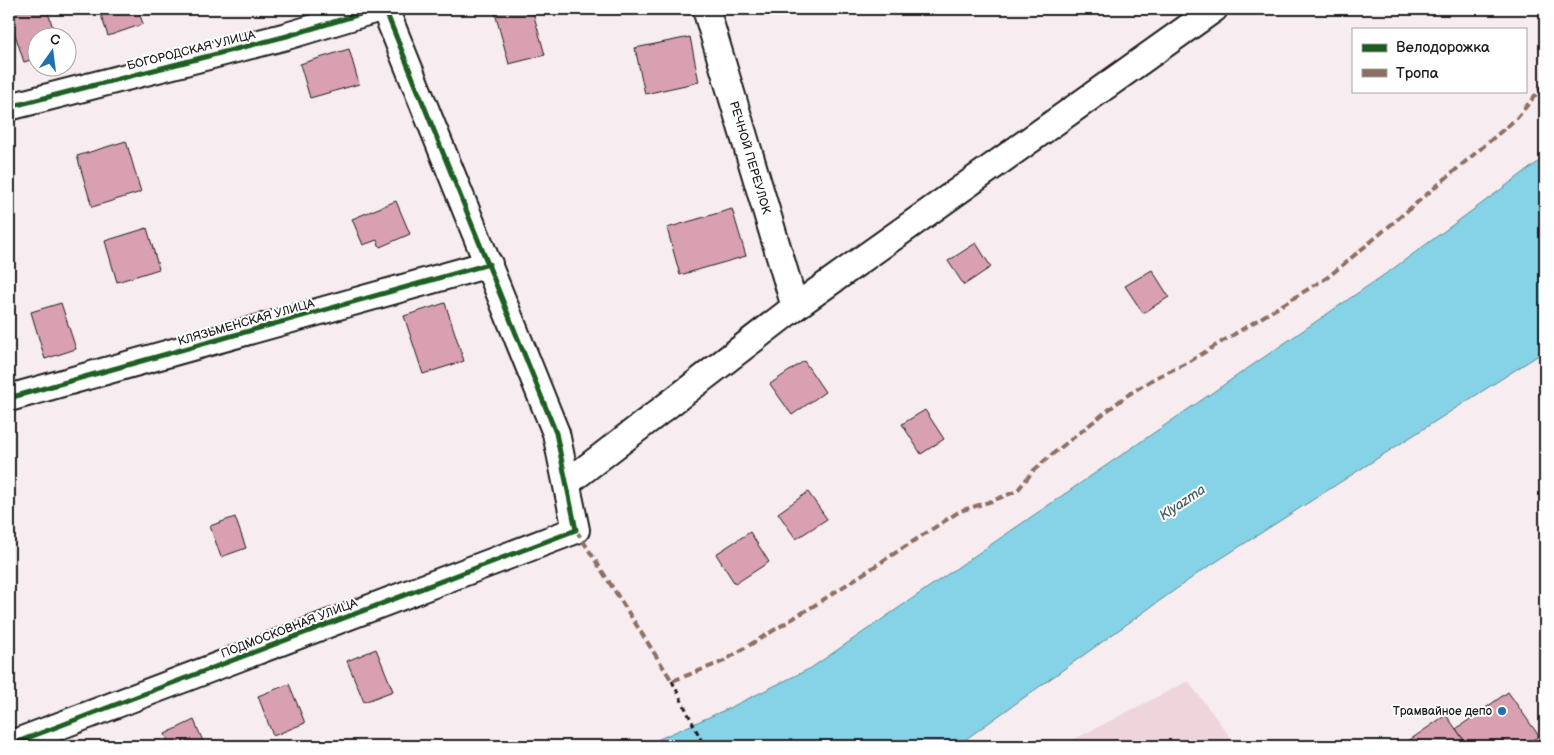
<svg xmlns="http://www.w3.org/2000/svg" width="1554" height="755" font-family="'Balsamiq Sans',sans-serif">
<rect width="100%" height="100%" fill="#f7ecef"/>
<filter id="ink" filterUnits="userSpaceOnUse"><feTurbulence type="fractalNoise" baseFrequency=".02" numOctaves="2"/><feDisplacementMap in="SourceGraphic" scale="10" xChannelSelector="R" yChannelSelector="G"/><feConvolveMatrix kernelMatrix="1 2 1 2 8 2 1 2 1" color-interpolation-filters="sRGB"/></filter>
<g filter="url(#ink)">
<!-- built -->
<polygon fill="#eed5dc" points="1188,681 1237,746 1061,746"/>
<!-- water -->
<polygon fill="#86d2e6" stroke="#5c8995" points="1545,157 1545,351 1200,572 966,739 955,746 643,746 725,710 811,668 1394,268"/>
<!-- building -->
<g fill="#d9a0b1" stroke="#1c1c1c">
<polygon points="19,9 47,9 56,38 38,38 38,58 24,62 9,16 9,12"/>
<polygon points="99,9 138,9 143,24 108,36"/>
<polygon points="509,9 532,9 545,55 509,64 495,13"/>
<polygon points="690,37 699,82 645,94 635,48"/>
<polygon points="349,49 359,84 310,98 300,64"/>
<polygon points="126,141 141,192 92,207 77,156"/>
<polygon points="396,201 410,234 380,247 377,240 363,245 352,219"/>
<polygon points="732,209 746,256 680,275 667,228"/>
<polygon points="147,228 159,269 117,282 105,241"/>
<polygon points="976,243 991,267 964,285 948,261"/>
<polygon points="1152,270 1169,297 1143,313 1125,286"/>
<polygon points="61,303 76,349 45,359 31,312"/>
<polygon points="445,303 464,361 423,374 404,316"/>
<polygon points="804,361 825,392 792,415 770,384"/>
<polygon points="925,410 944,439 921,454 902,424"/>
<polygon points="808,492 827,519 796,539 778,513"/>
<polygon points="235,517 246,548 221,557 210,526"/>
<polygon points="750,532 769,562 735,584 716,554"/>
<polygon points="376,649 393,691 364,702 347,661"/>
<polygon points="289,684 305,723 273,736 258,696"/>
<polygon points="1508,692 1539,736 1524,746 1468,746 1456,729"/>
<polygon points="1446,715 1468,746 1401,746"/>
<polygon points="194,720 205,746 170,746 165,734"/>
</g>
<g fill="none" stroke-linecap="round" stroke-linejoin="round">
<defs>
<g id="minor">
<path id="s1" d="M706 9 795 307"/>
<polyline points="9,107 287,36 377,9"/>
<polyline points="9,398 489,264"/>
<polyline points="567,483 795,307 1214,9"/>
<polyline points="9,745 576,530 556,433 385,9"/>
</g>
</defs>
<!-- minor casing -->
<use href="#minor" stroke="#1c1c1c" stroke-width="30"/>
<!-- path -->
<polyline stroke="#1c1c1c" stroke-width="3" stroke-dasharray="5 4" stroke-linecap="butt" points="672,681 704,746"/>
<!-- minor -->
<use href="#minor" stroke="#fff" stroke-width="26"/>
<!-- quiet -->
<polyline stroke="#8d6e63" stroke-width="4" stroke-dasharray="8 4" stroke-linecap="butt" points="576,530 672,681 722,662 815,605 960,511 992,501 1017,491 1033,471 1050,456 1126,396 1155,378 1187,363 1328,277 1374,239 1459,167 1517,118 1545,83"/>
<defs>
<g id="cycleway">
<polyline points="9,107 287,36 377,9"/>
<polyline points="9,398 489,264"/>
<polyline points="9,745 576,530 556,433 385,9"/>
</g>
</defs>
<!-- cycleway casing -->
<use href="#cycleway" stroke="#fff" stroke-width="8"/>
<!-- cycleway -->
<use href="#cycleway" stroke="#1b5e20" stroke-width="5"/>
</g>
</g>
<!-- markers -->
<circle fill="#1f6fb2" stroke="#fff" stroke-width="2" cx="1502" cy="711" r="5"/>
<g text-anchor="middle" stroke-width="4" stroke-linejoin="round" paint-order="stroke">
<!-- street labels -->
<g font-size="12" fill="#1c1c1c" stroke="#fff">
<text transform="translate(191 50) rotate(-14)" y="4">БОГОРОДСКАЯ УЛИЦА</text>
<text dy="4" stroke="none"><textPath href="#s1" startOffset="155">РЕЧНОЙ ПЕРЕУЛОК</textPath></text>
<text transform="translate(246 322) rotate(-16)" y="4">КЛЯЗЬМЕНСКАЯ УЛИЦА</text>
<text transform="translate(289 628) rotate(-21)" y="4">ПОДМОСКОВНАЯ УЛИЦА</text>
</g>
<!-- poi labels -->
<g font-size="12" fill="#1c1c1c" stroke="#fff" text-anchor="end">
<text x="1492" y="715">Трамвайное депо</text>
</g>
<!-- water labels -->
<g font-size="14" font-style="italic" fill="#415c63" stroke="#fff">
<text transform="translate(1182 502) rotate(-34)" y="5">Klyazma</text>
</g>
</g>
<!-- margin -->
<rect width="1554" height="755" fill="none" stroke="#fff" stroke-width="30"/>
<rect x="15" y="15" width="1524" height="725" fill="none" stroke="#1c1c1c" stroke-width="2" filter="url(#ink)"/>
<!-- legend -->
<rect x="1352" y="28" width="175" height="65" fill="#ffffff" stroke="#a4a4a4"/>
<rect x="1362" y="44" width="25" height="8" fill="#1b5e20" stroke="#a4a4a4"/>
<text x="1396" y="52" font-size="15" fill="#1c1c1c">Велодорожка</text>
<rect x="1362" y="69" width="25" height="8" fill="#8d6e63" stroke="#a4a4a4"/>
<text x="1396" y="78" font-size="15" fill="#1c1c1c">Тропа</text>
<!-- north arrow -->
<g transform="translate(52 52) rotate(14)"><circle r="24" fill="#ffffff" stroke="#a4a4a4"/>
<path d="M0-4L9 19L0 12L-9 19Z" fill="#1f6fb2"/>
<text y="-8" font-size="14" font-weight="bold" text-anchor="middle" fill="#1c1c1c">С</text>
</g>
</svg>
